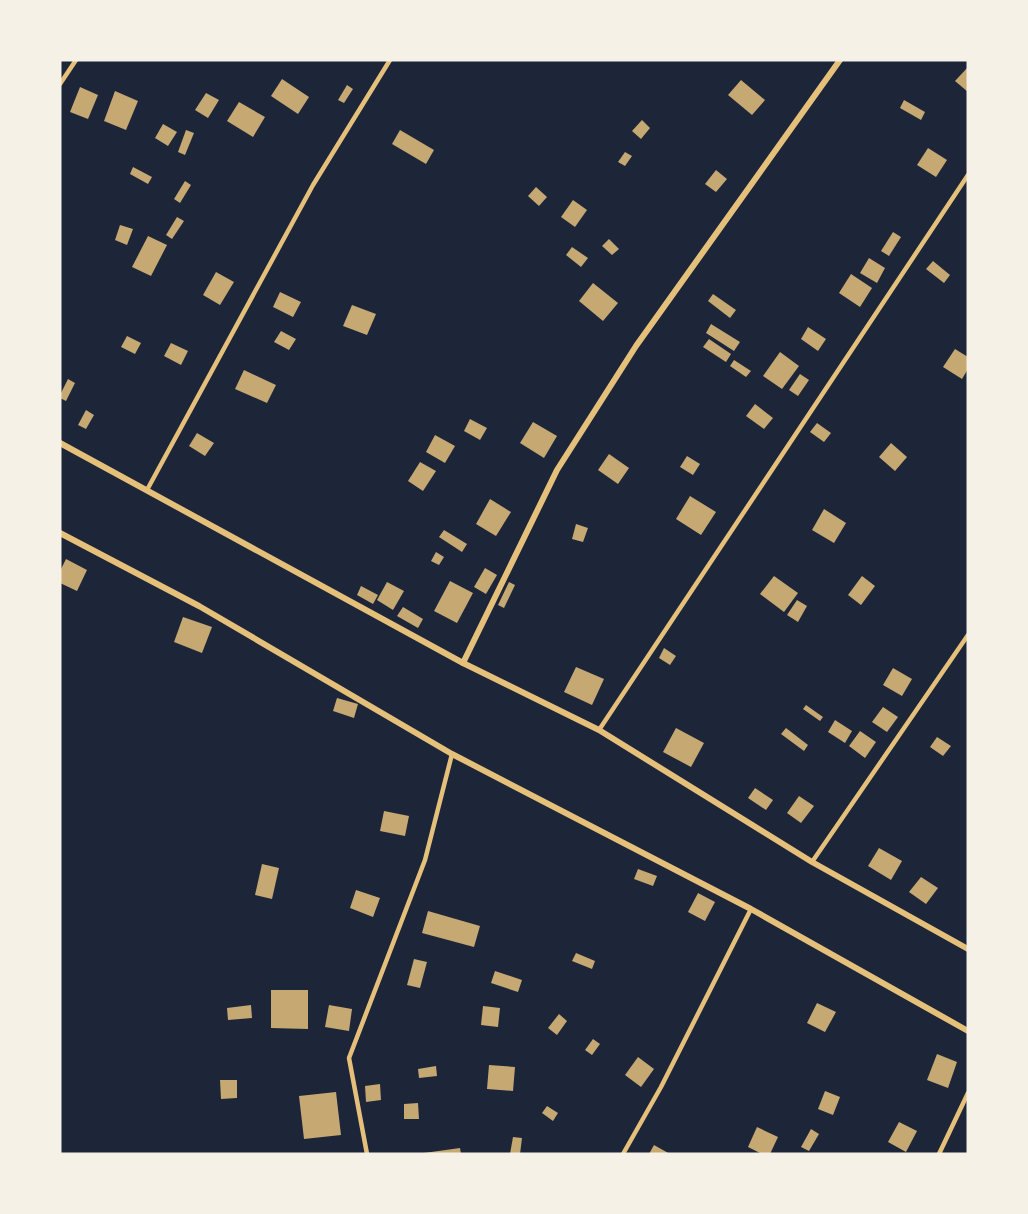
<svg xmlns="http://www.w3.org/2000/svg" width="1028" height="1214" font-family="'Alegreya Sans',sans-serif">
<rect width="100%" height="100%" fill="#14213d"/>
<!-- green -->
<rect fill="#1d2539" x="60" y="60" width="908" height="1094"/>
<!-- building -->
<g fill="#c6a872">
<polygon points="968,67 968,92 955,81"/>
<polygon points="282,79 309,97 298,114 271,96"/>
<polygon points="741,80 765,100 752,115 728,95"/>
<polygon points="347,85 353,89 344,103 338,100"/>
<polygon points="80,87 98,95 88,119 70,112"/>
<polygon points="115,91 138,101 126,130 104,121"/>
<polygon points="206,93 219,100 208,118 195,110"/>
<polygon points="904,100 925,112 921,120 900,108"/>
<polygon points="239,102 265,117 253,137 227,121"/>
<polygon points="642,120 650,128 641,139 632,131"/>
<polygon points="163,124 177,132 168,146 155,138"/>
<polygon points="186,130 194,133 185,155 178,152"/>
<polygon points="400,130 434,150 426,164 392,144"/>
<polygon points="928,148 947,160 936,177 917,165"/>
<polygon points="625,152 632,156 625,166 618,162"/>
<polygon points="133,167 152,177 148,184 130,174"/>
<polygon points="716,170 727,179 716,192 705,184"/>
<polygon points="185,181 191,185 180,203 174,199"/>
<polygon points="536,187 547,197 539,206 528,196"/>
<polygon points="573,200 587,210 575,227 561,217"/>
<polygon points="177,217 184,221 172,239 166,235"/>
<polygon points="120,225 133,229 127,245 115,240"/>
<polygon points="893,232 901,237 889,256 881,251"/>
<polygon points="148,236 167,245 151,276 132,267"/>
<polygon points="609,239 619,249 612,255 602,246"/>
<polygon points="572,247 588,258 581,267 566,255"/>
<polygon points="869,258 885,268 877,283 860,273"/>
<polygon points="933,261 950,275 944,283 926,269"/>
<polygon points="216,272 234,282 220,305 203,295"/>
<polygon points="851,274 872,288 860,307 839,293"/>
<polygon points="593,283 618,303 603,321 579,301"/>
<polygon points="280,292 301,302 293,317 273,307"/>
<polygon points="713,294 736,310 730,318 708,301"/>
<polygon points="352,305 376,314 367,335 343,326"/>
<polygon points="711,324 740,342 734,351 706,333"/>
<polygon points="808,327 826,339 818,351 801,339"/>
<polygon points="281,331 296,339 289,350 274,342"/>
<polygon points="127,336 141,343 135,354 121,347"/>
<polygon points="709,339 731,354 726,362 703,347"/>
<polygon points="171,343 188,351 181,365 164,356"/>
<polygon points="955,349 968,357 968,369 962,379 943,367"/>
<polygon points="780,352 799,366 782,389 763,376"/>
<polygon points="734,360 751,371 746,377 730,366"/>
<polygon points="244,370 276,385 267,403 235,389"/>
<polygon points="800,374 809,380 798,396 789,390"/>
<polygon points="68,379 75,383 66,401 60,398 60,395"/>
<polygon points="755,404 773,418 764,429 746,416"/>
<polygon points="86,410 94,415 86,429 78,425"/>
<polygon points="470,419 487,428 480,440 464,431"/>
<polygon points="533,422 557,436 544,458 520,443"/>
<polygon points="817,423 831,433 824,442 810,432"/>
<polygon points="197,433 214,443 205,456 189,446"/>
<polygon points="435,435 455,446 445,463 426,452"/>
<polygon points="891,443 907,457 895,471 879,457"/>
<polygon points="609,454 629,468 618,484 598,470"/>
<polygon points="687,456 700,464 693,475 680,467"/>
<polygon points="420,462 436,471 423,491 408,481"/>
<polygon points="690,496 716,512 701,535 676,519"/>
<polygon points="490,499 511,512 496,536 476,524"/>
<polygon points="824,509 846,523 834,543 812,530"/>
<polygon points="576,524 588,528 583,542 572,539"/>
<polygon points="444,530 467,544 462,552 439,537"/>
<polygon points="436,552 444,557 439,565 431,561"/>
<polygon points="66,559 87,570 77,591 60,583 60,571"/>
<polygon points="485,568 497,575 486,594 474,587"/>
<polygon points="774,576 798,593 784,612 760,594"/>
<polygon points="862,576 875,586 861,605 848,595"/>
<polygon points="450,581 473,593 457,623 434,611"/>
<polygon points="387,582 404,591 393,610 377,600"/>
<polygon points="509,582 515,585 504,608 498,605"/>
<polygon points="361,586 378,595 373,604 357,595"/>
<polygon points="797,600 807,606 798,622 787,615"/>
<polygon points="403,607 423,619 418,628 397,616"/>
<polygon points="183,617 212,627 202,653 174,642"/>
<polygon points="664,648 676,656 670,665 659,658"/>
<polygon points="576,667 604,679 592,705 564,692"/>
<polygon points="893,668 912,679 902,696 883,685"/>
<polygon points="337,698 358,704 354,718 333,711"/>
<polygon points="806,705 823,717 820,721 803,709"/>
<polygon points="883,707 898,717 887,732 872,722"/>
<polygon points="835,720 852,731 845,743 828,732"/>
<polygon points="676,728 704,743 691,767 663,752"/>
<polygon points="786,728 808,745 804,751 781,734"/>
<polygon points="860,731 876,742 865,758 849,746"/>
<polygon points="937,737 951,746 943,756 930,747"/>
<polygon points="755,788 773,800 766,810 748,798"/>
<polygon points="799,796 814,806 801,823 787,813"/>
<polygon points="384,811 409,816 405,836 380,831"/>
<polygon points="879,848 902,861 891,880 868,866"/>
<polygon points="262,864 279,868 272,899 255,895"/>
<polygon points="638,869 657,876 653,886 634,879"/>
<polygon points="921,877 938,888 926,904 909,892"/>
<polygon points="356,890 380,898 373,917 350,908"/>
<polygon points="698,893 715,902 705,921 688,912"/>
<polygon points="428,911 480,926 474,947 422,933"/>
<polygon points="576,953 595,961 592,969 572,961"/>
<polygon points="414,959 427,962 420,988 407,985"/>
<polygon points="495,971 522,980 518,992 491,983"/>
<polygon points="271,990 308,990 308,1029 271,1028"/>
<polygon points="817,1003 836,1012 825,1032 807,1023"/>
<polygon points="251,1005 252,1018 228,1020 227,1008"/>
<polygon points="329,1005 352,1009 349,1031 325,1027"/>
<polygon points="483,1006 500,1008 498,1027 481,1025"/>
<polygon points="559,1014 567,1021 557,1035 548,1028"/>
<polygon points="593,1039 600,1044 592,1055 585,1050"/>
<polygon points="937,1054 957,1062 948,1088 927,1080"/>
<polygon points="638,1057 654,1069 641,1087 625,1075"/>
<polygon points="489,1065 515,1067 513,1091 487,1089"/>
<polygon points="436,1066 437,1076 419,1078 418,1069"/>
<polygon points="220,1080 237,1080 237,1098 221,1099"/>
<polygon points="380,1084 381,1100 366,1102 365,1086"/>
<polygon points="825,1091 840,1097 833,1115 818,1109"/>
<polygon points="336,1092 341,1135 304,1139 299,1096"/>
<polygon points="418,1103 419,1119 404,1119 404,1104"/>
<polygon points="547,1106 558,1113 553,1121 542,1113"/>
<polygon points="899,1122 917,1131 906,1152 888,1142"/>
<polygon points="757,1127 778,1137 770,1154 762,1154 748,1147"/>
<polygon points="811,1129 819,1134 809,1151 801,1147"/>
<polygon points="513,1137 522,1138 520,1154 510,1154"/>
<polygon points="654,1145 670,1154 649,1154"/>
<polygon points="460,1148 461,1154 424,1154 424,1153"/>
</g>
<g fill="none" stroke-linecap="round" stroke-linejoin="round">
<!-- service -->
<g stroke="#e5c07b" stroke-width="4.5">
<polyline points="60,84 76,60"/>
<polyline points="147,490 313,185 390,60"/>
<polyline points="599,730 968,175"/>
<polyline points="812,862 968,635"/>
<polyline points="367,1154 349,1058 425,860 452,754"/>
<polyline points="623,1154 661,1087 751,909"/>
<polyline points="939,1154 968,1093"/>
</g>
<!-- minor -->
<g stroke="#e5c07b" stroke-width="6">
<polyline points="60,443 463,663 599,730 812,862 968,949"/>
<polyline points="60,533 199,606 452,754 751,909 968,1031"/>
<polyline points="463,663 557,470 636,346 840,60"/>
</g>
</g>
<!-- border -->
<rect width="1028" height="1214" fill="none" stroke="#f6f1e7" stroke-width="123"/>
</svg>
